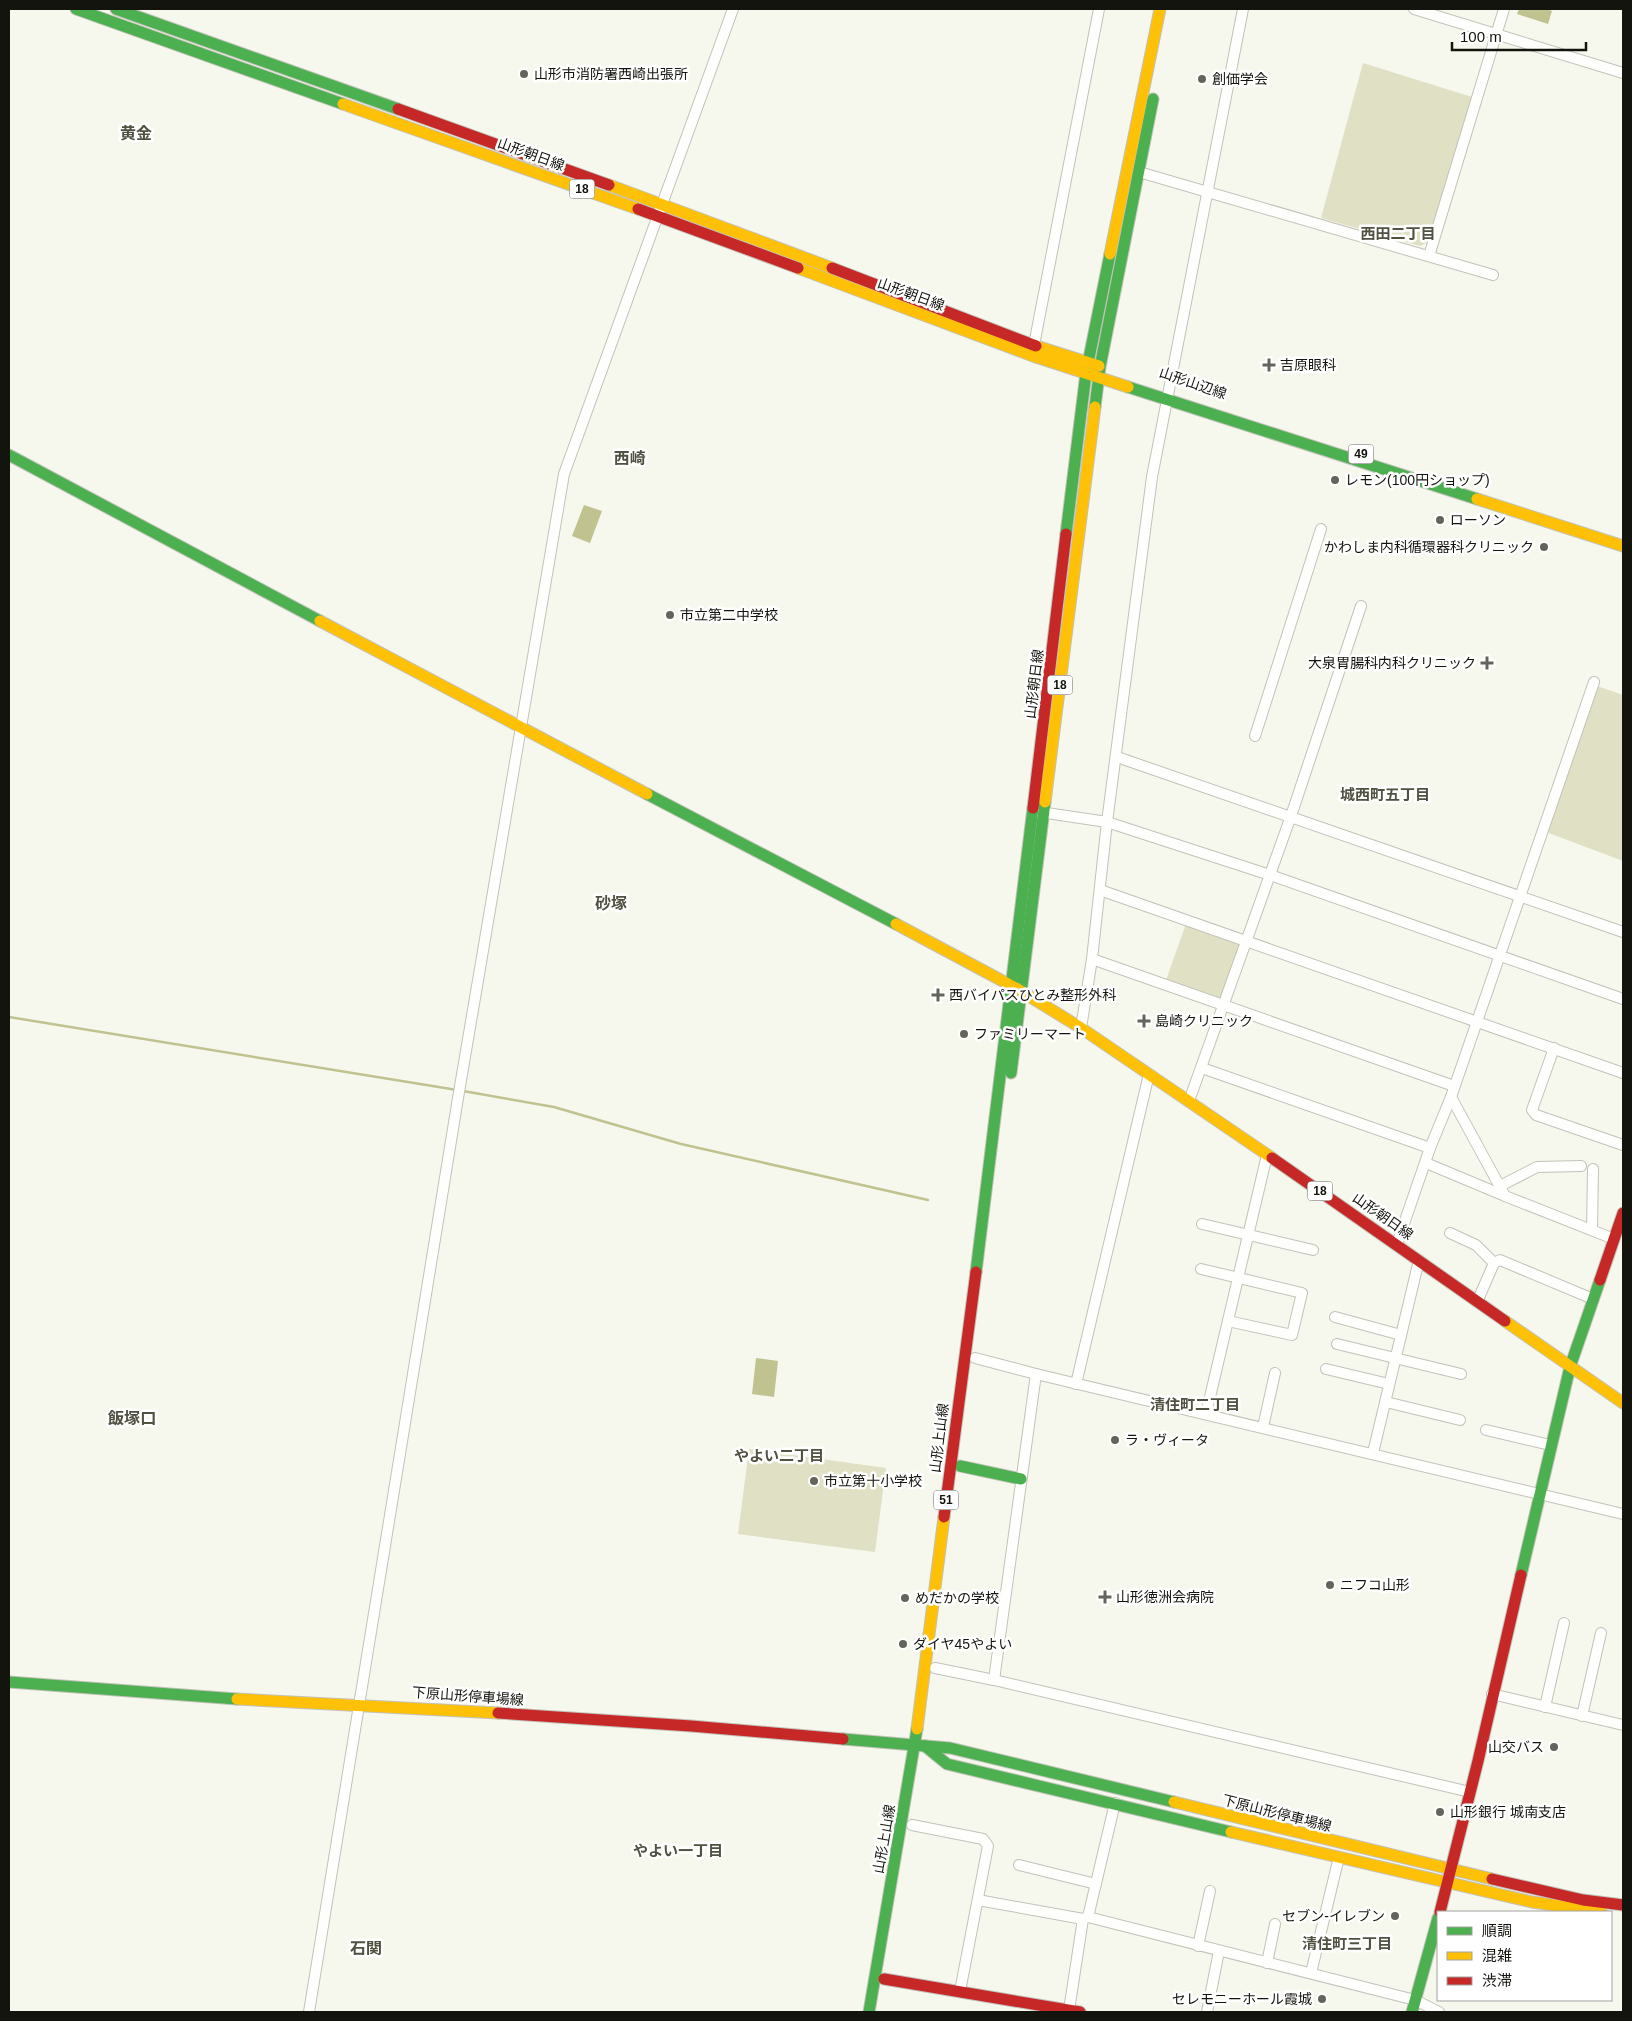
<svg xmlns="http://www.w3.org/2000/svg" width="1632" height="2021" font-family="Helvetica,'Noto Sans JP',sans-serif">
<rect width="100%" height="100%" fill="#f7f8ed"/>
<!-- green -->
<g fill="#dfe0c4">
<polygon points="1363,63 1472,97 1428,242 1420,246 1321,218"/>
<polygon points="1597,686 1623,695 1623,861 1546,832"/>
<polygon points="1186,924 1243,944 1223,1000 1166,980"/>
<polygon points="749,1449 886,1468 875,1552 738,1534"/>
</g>
<!-- water -->
<g fill="#c0c28f">
<polygon points="1519,9 1546,9 1552,11 1548,24 1517,14"/>
<polygon points="584,505 602,511 590,543 572,536"/>
<polygon points="756,1358 778,1361 774,1397 752,1394"/>
</g>
<g fill="none" stroke-linecap="round" stroke-linejoin="round">
<!-- stream -->
<g stroke="#c0c28f" stroke-width="2.5">
<polyline points="9,1017 457,1090"/>
<polyline points="463,1091 554,1107 681,1144 928,1200"/>
</g>
<defs>
<g id="street">
<polyline points="1414,9 1623,73"/>
<polyline points="1139,172 1493,275"/>
<polyline points="1429,256 1504,9"/>
<polyline points="1034,345 1099,9"/>
<polyline points="1255,736 1321,529"/>
<polyline points="1117,757 1623,932"/>
<polyline points="1040,812 1107,822 1270,875 1623,999"/>
<polyline points="1100,890 1623,1073"/>
<polyline points="1092,959 1454,1086"/>
<polyline points="1081,1028 1092,959 1107,822 1152,477 1243,9"/>
<polyline points="1554,1048 1532,1110 1536,1115 1623,1145"/>
<polyline points="1202,1068 1430,1148"/>
<polyline points="1451,1097 1505,1196 1614,1239"/>
<polyline points="1189,1101 1291,816 1361,606"/>
<polyline points="1426,1163 1505,1196"/>
<polyline points="1500,1186 1537,1167 1581,1166"/>
<polyline points="1202,1224 1313,1250"/>
<polyline points="1592,1230 1593,1169"/>
<polyline points="1450,1233 1476,1245 1494,1263"/>
<polyline points="1397,1244 1430,1148 1451,1097 1594,682"/>
<polyline points="1201,1269 1302,1293 1292,1335 1228,1321"/>
<polyline points="1477,1302 1494,1263 1500,1260 1593,1299"/>
<polyline points="1335,1317 1401,1335"/>
<polyline points="1337,1344 1461,1374"/>
<polyline points="975,1358 1036,1374 1623,1514"/>
<polyline points="1326,1369 1389,1384"/>
<polyline points="1076,1384 1149,1074"/>
<polyline points="1386,1402 1460,1420"/>
<polyline points="1206,1414 1267,1155"/>
<polyline points="1263,1427 1275,1373"/>
<polyline points="1486,1430 1550,1445"/>
<polyline points="1373,1453 1419,1260"/>
<polyline points="935,1668 994,1680 1470,1792"/>
<polyline points="994,1680 1036,1374"/>
<polyline points="1492,1694 1623,1725"/>
<polyline points="1545,1707 1564,1623"/>
<polyline points="1582,1716 1601,1633"/>
<polyline points="912,1825 983,1839 988,1846 960,1991"/>
<polyline points="1019,1865 1096,1884"/>
<polyline points="978,1900 1083,1919 1088,1917 1415,2000 1439,2012"/>
<polyline points="1088,1917 1115,1803"/>
<polyline points="1198,1946 1210,1891"/>
<polyline points="1267,1963 1275,1924"/>
<polyline points="1311,1973 1339,1857"/>
<polyline points="1069,2010 1083,1919"/>
<polyline points="309,2012 458,1098 564,474 733,9"/>
<polyline points="1207,2012 1219,1951"/>
</g>
<g id="fast">
<polyline points="76,9 343,104"/>
<polyline points="116,9 398,109"/>
<polyline points="1128,387 1477,499"/>
<polyline points="1095,407 1100,367 1153,99"/>
<polyline points="9,455 320,621"/>
<polyline points="1066,534 1086,373 1110,254"/>
<polyline points="647,794 896,924"/>
<polyline points="1011,1073 1045,802"/>
<polyline points="976,1272 1033,808"/>
<polyline points="960,1466 1021,1479"/>
<polyline points="1521,1575 1570,1367 1600,1280"/>
<polyline points="9,1682 237,1699"/>
<polyline points="843,1739 950,1748 1174,1802"/>
<polyline points="925,1746 947,1764 1231,1832"/>
<polyline points="869,2012 917,1729"/>
<polyline points="1412,2012 1438,1918"/>
</g>
<g id="slow">
<polyline points="343,104 638,209"/>
<polyline points="609,185 832,268"/>
<polyline points="1110,254 1160,9"/>
<polyline points="798,268 1033,356 1128,387"/>
<polyline points="1036,346 1099,366"/>
<polyline points="1477,499 1623,546"/>
<polyline points="320,621 647,794"/>
<polyline points="1045,802 1095,407"/>
<polyline points="896,924 1012,986"/>
<polyline points="1016,988 1081,1028 1272,1158"/>
<polyline points="1505,1321 1623,1403"/>
<polyline points="237,1699 498,1713"/>
<polyline points="917,1729 944,1517"/>
<polyline points="1174,1802 1492,1879"/>
<polyline points="1231,1832 1532,1902 1601,1912"/>
</g>
<g id="jam">
<polyline points="398,109 609,185"/>
<polyline points="638,209 798,268"/>
<polyline points="832,268 1036,346"/>
<polyline points="1033,808 1066,534"/>
<polyline points="1272,1158 1505,1321"/>
<polyline points="1600,1280 1623,1213"/>
<polyline points="944,1517 976,1272"/>
<polyline points="498,1713 691,1726 843,1739"/>
<polyline points="1492,1879 1583,1900 1623,1905"/>
<polyline points="1440,1912 1478,1761 1521,1575"/>
<polyline points="884,1979 1080,2012"/>
</g>
</defs>
<!-- street casing -->
<use href="#street" stroke="#c2c2ba" stroke-width="12"/>
<!-- fast casing -->
<use href="#fast" stroke="#c2c2ba" stroke-width="13"/>
<!-- slow casing -->
<use href="#slow" stroke="#c2c2ba" stroke-width="13"/>
<!-- jam casing -->
<use href="#jam" stroke="#c2c2ba" stroke-width="13"/>
<!-- street -->
<use href="#street" stroke="#fefefc" stroke-width="10"/>
<!-- fast -->
<use href="#fast" stroke="#4caf50" stroke-width="11"/>
<!-- slow -->
<use href="#slow" stroke="#ffc107" stroke-width="11"/>
<!-- jam -->
<use href="#jam" stroke="#c62828" stroke-width="11"/>
</g>
<!-- markers -->
<g fill="#63645c" stroke="#fff" stroke-width="2">
<circle cx="524" cy="74" r="5"/>
<circle cx="1202" cy="79" r="5"/>
<path d="M1266.5 357.5h5v5h5v5h-5v5h-5v-5h-5v-5h5z"/>
<circle cx="1335" cy="480" r="5"/>
<circle cx="1440" cy="520" r="5"/>
<circle cx="1544" cy="547" r="5"/>
<circle cx="670" cy="615" r="5"/>
<path d="M1484.5 655.5h5v5h5v5h-5v5h-5v-5h-5v-5h5z"/>
<path d="M935.5 987.5h5v5h5v5h-5v5h-5v-5h-5v-5h5z"/>
<path d="M1141.5 1013.5h5v5h5v5h-5v5h-5v-5h-5v-5h5z"/>
<circle cx="964" cy="1034" r="5"/>
<circle cx="1115" cy="1440" r="5"/>
<circle cx="814" cy="1481" r="5"/>
<circle cx="1330" cy="1585" r="5"/>
<path d="M1102.5 1589.5h5v5h5v5h-5v5h-5v-5h-5v-5h5z"/>
<circle cx="905" cy="1598" r="5"/>
<circle cx="903" cy="1644" r="5"/>
<circle cx="1554" cy="1747" r="5"/>
<circle cx="1440" cy="1812" r="5"/>
<circle cx="1395" cy="1916" r="5"/>
<circle cx="1322" cy="1999" r="5"/>
</g>
<g text-anchor="middle" stroke-width="5" stroke-linejoin="round" paint-order="stroke">
<!-- shield labels -->
<g fill="#fff" stroke="#5a5a56" stroke-width="1">
<rect x="569.5" y="179.5" width="25" height="19" rx="4"/>
<rect x="1348.5" y="444.5" width="25" height="19" rx="4"/>
<rect x="1047.5" y="675.5" width="25" height="19" rx="4"/>
<rect x="1307.5" y="1181.5" width="25" height="19" rx="4"/>
<rect x="933.5" y="1490.5" width="25" height="19" rx="4"/>
</g>
<g font-size="12" font-weight="bold" fill="#14140e">
<text x="582" y="193">18</text>
<text x="1361" y="458">49</text>
<text x="1060" y="689">18</text>
<text x="1320" y="1195">18</text>
<text x="946" y="1504">51</text>
</g>
<!-- poi labels -->
<g font-size="14" fill="#14140e" stroke="#fff" text-anchor="start">
<text x="534" y="79">山形市消防署西崎出張所</text>
<text x="1212" y="84">創価学会</text>
<text x="1280" y="370">吉原眼科</text>
<text x="1345" y="485">レモン(100円ショップ)</text>
<text x="1450" y="525">ローソン</text>
<text x="1534" y="552" text-anchor="end">かわしま内科循環器科クリニック</text>
<text x="680" y="620">市立第二中学校</text>
<text x="1476" y="668" text-anchor="end">大泉胃腸科内科クリニック</text>
<text x="949" y="1000">西バイパスひとみ整形外科</text>
<text x="1155" y="1026">島崎クリニック</text>
<text x="974" y="1039">ファミリーマート</text>
<text x="1125" y="1445">ラ・ヴィータ</text>
<text x="824" y="1486">市立第十小学校</text>
<text x="1340" y="1590">ニフコ山形</text>
<text x="1116" y="1602">山形徳洲会病院</text>
<text x="915" y="1603">めだかの学校</text>
<text x="913" y="1649">ダイヤ45やよい</text>
<text x="1544" y="1752" text-anchor="end">山交バス</text>
<text x="1450" y="1817">山形銀行 城南支店</text>
<text x="1385" y="1921" text-anchor="end">セブン-イレブン</text>
<text x="1312" y="2004" text-anchor="end">セレモニーホール霞城</text>
</g>
<!-- street labels -->
<g font-size="14" fill="#14140e" stroke="#fff">
<text transform="translate(531 154) rotate(20)" y="5">山形朝日線</text>
<text transform="translate(911 294) rotate(20)" y="5">山形朝日線</text>
<text transform="translate(1193 383) rotate(19)" y="5">山形山辺線</text>
<text transform="translate(1034 684) rotate(-83)" y="5">山形朝日線</text>
<text transform="translate(1383 1216) rotate(35)" y="5">山形朝日線</text>
<text transform="translate(939 1438) rotate(-83)" y="5">山形上山線</text>
<text transform="translate(468 1696) rotate(4)" y="5">下原山形停車場線</text>
<text transform="translate(1277 1813) rotate(14)" y="5">下原山形停車場線</text>
<text transform="translate(884 1839) rotate(-80)" y="5">山形上山線</text>
</g>
<!-- neighbourhood labels -->
<g font-size="15" font-weight="bold" fill="#515142" stroke="#fff">
<text x="1398" y="239">西田二丁目</text>
<text x="1385" y="800">城西町五丁目</text>
<text x="1195" y="1410">清住町二丁目</text>
<text x="779" y="1461">やよい二丁目</text>
<text x="678" y="1856">やよい一丁目</text>
<text x="1347" y="1949">清住町三丁目</text>
</g>
<!-- quarter labels -->
<g font-size="16" font-weight="bold" fill="#515142" stroke="#fff">
<text x="136" y="139">黄金</text>
<text x="630" y="464">西崎</text>
<text x="611" y="909">砂塚</text>
<text x="132" y="1424">飯塚口</text>
<text x="366" y="1954">石関</text>
</g>
</g>
<!-- border -->
<rect width="1632" height="2021" fill="none" stroke="#14140e" stroke-width="20"/>
<!-- legend -->
<rect x="1437" y="1911" width="175" height="90" fill="#ffffff" stroke="#a1a19f"/>
<rect x="1447" y="1927" width="25" height="8" fill="#4caf50" stroke="#a1a19f"/>
<text x="1482" y="1936" font-size="15" fill="#14140e">順調</text>
<rect x="1447" y="1952" width="25" height="8" fill="#ffc107" stroke="#a1a19f"/>
<text x="1482" y="1961" font-size="15" fill="#14140e">混雑</text>
<rect x="1447" y="1977" width="25" height="8" fill="#c62828" stroke="#a1a19f"/>
<text x="1482" y="1986" font-size="15" fill="#14140e">渋滞</text>
<!-- scale -->
<path d="M1452 42v8h134v-8" fill="none" stroke="#14140e" stroke-width="2.5"/>
<text x="1460" y="42" font-size="15" fill="#14140e" stroke="#ffffff" stroke-width="4" paint-order="stroke">100 m</text>
</svg>
